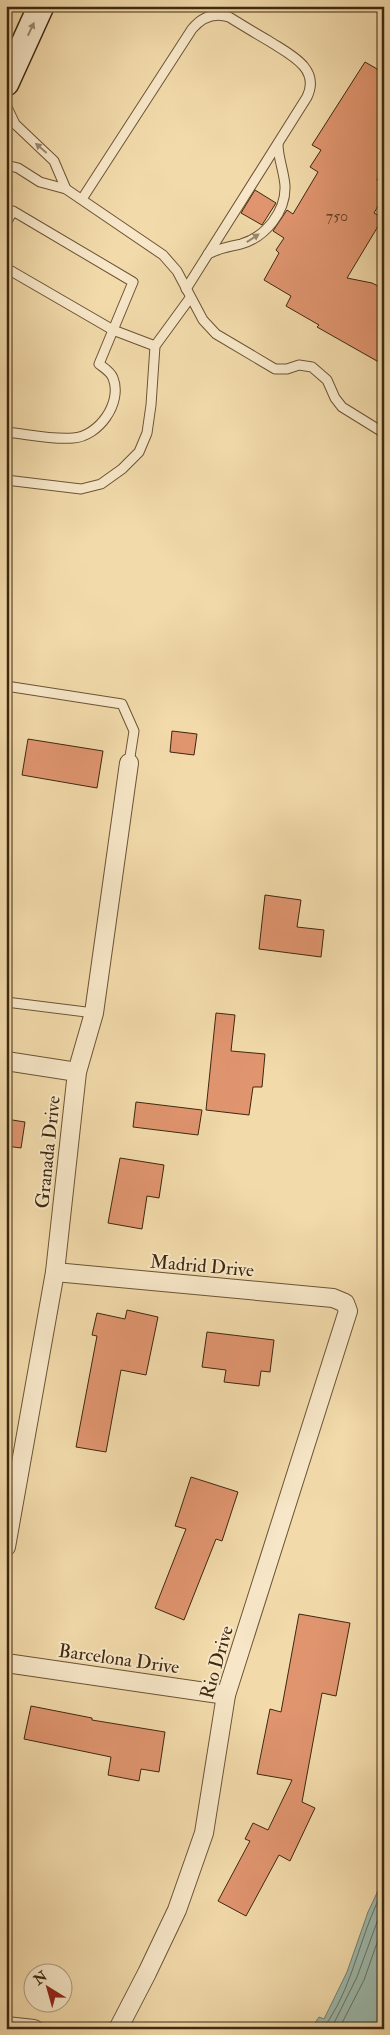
<svg xmlns="http://www.w3.org/2000/svg" width="390" height="2035" font-family="'IM FELL Double Pica',serif">
<rect width="100%" height="100%" fill="#f2daaa"/>
<filter id="stains"><feTurbulence type="fractalNoise" baseFrequency=".004" numOctaves="4"/><feColorMatrix values="0 0 0 0 .2 0 0 0 0 .09 0 0 0 0 .02 0 0 0 .5 -.17"/></filter>
<radialGradient id="worn" r=".72"><stop offset=".6" stop-color="#630" stop-opacity="0"/><stop offset="1" stop-color="#630" stop-opacity=".3"/></radialGradient>
<!-- water -->
<polygon fill="#9cbaae" stroke="#76806f" points="384,1878 384,2029 311,2029 319,2017 324,2019 347,1972 368,1912"/>
<g fill="none" stroke-linecap="round" stroke-linejoin="round">
<!-- shore -->
<g stroke="#6d715f" stroke-width="1">
<path d="M317 2029C321 2024 326 2025 329 2020 355 1980 361 1930 384 1889"/>
<polyline points="328,2029 334,2023 357,1977 384,1903"/>
<polyline points="339,2029 364,1980 384,1923"/>
</g>
</g>
<!-- building -->
<g fill="#e0956f" stroke="#3e2810">
<polygon points="365,62 384,73 384,168 377,180 384,184 384,196 374,213 383,218 347,278 372,283 384,289 384,365 317,327 319,325 286,306 291,296 264,280 279,253 276,250 284,238 273,231 287,210 293,214 318,172 310,167 321,150 312,145"/>
<polygon points="255,190 276,203 262,225 241,213"/>
<polygon points="172,731 197,734 194,755 170,752"/>
<polygon points="28,739 103,751 97,788 22,775"/>
<polygon points="265,895 301,900 297,927 324,930 321,957 259,949"/>
<polygon points="216,1013 235,1015 231,1051 265,1054 262,1087 253,1087 249,1115 206,1110"/>
<polygon points="136,1102 202,1110 198,1135 133,1127"/>
<polygon points="6,1119 25,1122 21,1148 6,1146"/>
<polygon points="120,1158 164,1165 159,1198 147,1196 142,1229 108,1223"/>
<polygon points="127,1310 158,1317 146,1375 121,1370 106,1452 76,1447 97,1336 92,1335 97,1313 125,1319"/>
<polygon points="207,1332 274,1340 270,1372 261,1371 259,1386 224,1382 226,1370 202,1367"/>
<polygon points="191,1477 238,1492 222,1541 216,1539 184,1620 155,1608 186,1529 175,1526"/>
<polygon points="299,1614 350,1623 336,1696 322,1693 302,1802 315,1808 290,1861 279,1855 246,1916 218,1901 250,1841 245,1839 253,1823 268,1830 292,1780 257,1774 270,1709 281,1712"/>
<polygon points="31,1706 92,1718 92,1720 165,1732 159,1772 141,1769 139,1781 108,1775 111,1757 24,1739"/>
</g>
<g fill="none" stroke-linecap="round" stroke-linejoin="round">
<defs>
<g id="lane">
<polyline points="6,105 15,124 54,161 66,189"/>
<polyline points="6,165 18,168 40,182 66,189 163,255 177,271 203,320 216,334 275,369 287,369 299,365 312,367 327,380 335,398 342,407 384,433"/>
<path d="M82 199 192 29C202 17 214 12 229 17 242 25 255 33 269 41 289 54 321 68 307 97L186 289"/>
<path d="M6 223 13 211 133 282 99 364C104 368 111 372 113 378 123 403 98 437 73 438 52 440 27 434 6 432"/>
<path d="M208 254C219 248 229 247 241 244 266 237 286 211 285 186 284 171 278 158 278 144"/>
<polyline points="6,268 113,330 155,346"/>
<polyline points="6,480 81,489 101,484 122,469 139,452 147,433 151,405 155,346 190,298"/>
<polyline points="6,686 122,704 134,731 129,763"/>
<polyline points="6,1002 94,1013"/>
</g>
<g id="street">
<polyline points="6,1061 77,1072"/>
<polyline points="55,1272 333,1298 345,1303 348,1311 226,1695 204,1833 177,1910 147,1973 118,2029"/>
<polyline points="6,1547 55,1272 77,1072 94,1013 129,763"/>
<polyline points="6,1663 226,1695"/>
<polyline points="6,2026 34,2029"/>
</g>
<polyline id="secondary" points="6,83 41,6"/>
</defs>
<!-- lane casing -->
<use href="#lane" stroke="#6b5436" stroke-width="11"/>
<!-- street casing -->
<use href="#street" stroke="#6b5436" stroke-width="20"/>
<!-- secondary casing -->
<use href="#secondary" stroke="#3e2810" stroke-width="28"/>
<!-- lane -->
<use href="#lane" stroke="#f7e7c8" stroke-width="9"/>
<!-- street -->
<use href="#street" stroke="#f7e7c8" stroke-width="18"/>
<!-- secondary -->
<use href="#secondary" stroke="#f7e7c8" stroke-width="25"/>
</g>
<!-- one-way arrows -->
<defs><path id="oneway-solid" d="M-6-.8H1V-3.2L6.5 0L1 3.2V.8H-6Z" transform="scale(1.25)"/></defs>
<g fill="#9a886c">
<use href="#oneway-solid" transform="translate(31 29) rotate(-65)"/>
<use href="#oneway-solid" transform="translate(41 148) rotate(-139)"/>
<use href="#oneway-solid" transform="translate(253 238) rotate(-33)"/>
</g>
<g text-anchor="middle" stroke-width="4" stroke-linejoin="round" paint-order="stroke">
<!-- number labels -->
<g font-size="16" fill="#664328">
<text x="337" y="221">750</text>
</g>
<!-- street labels -->
<g font-size="19" fill="#3e2810" stroke="#f7e7c8">
<text transform="translate(47 1152) rotate(-84)" y="7">Granada Drive</text>
<text transform="translate(202 1265) rotate(5)" y="7">Madrid Drive</text>
<text transform="translate(119 1658) rotate(8)" y="7">Barcelona Drive</text>
<text transform="translate(216 1662) rotate(-74)" y="7">Rio Drive</text>
</g>
</g>
<!-- margin -->
<rect width="390" height="2035" fill="none" stroke="#f2daaa" stroke-width="25"/>
<rect x="8" y="8" width="375" height="2020" fill="none" stroke="#3e2810" stroke-width="2.5"/>
<rect x="12" y="12" width="365" height="2010" fill="none" stroke="#3e2810"/>
<!-- north arrow -->
<g transform="translate(48 1988) rotate(323)"><circle r="24" fill="#f7e7c8" stroke="#ad9b7e"/>
<path d="M0-4L9 19L0 12L-9 19Z" fill="#8f2418"/>
<text y="-8" font-size="14" font-weight="bold" text-anchor="middle" fill="#3e2810">N</text>
</g>
<rect width="100%" height="100%" filter="url(#stains)"/>
<rect width="100%" height="100%" fill="url(#worn)"/>
</svg>
